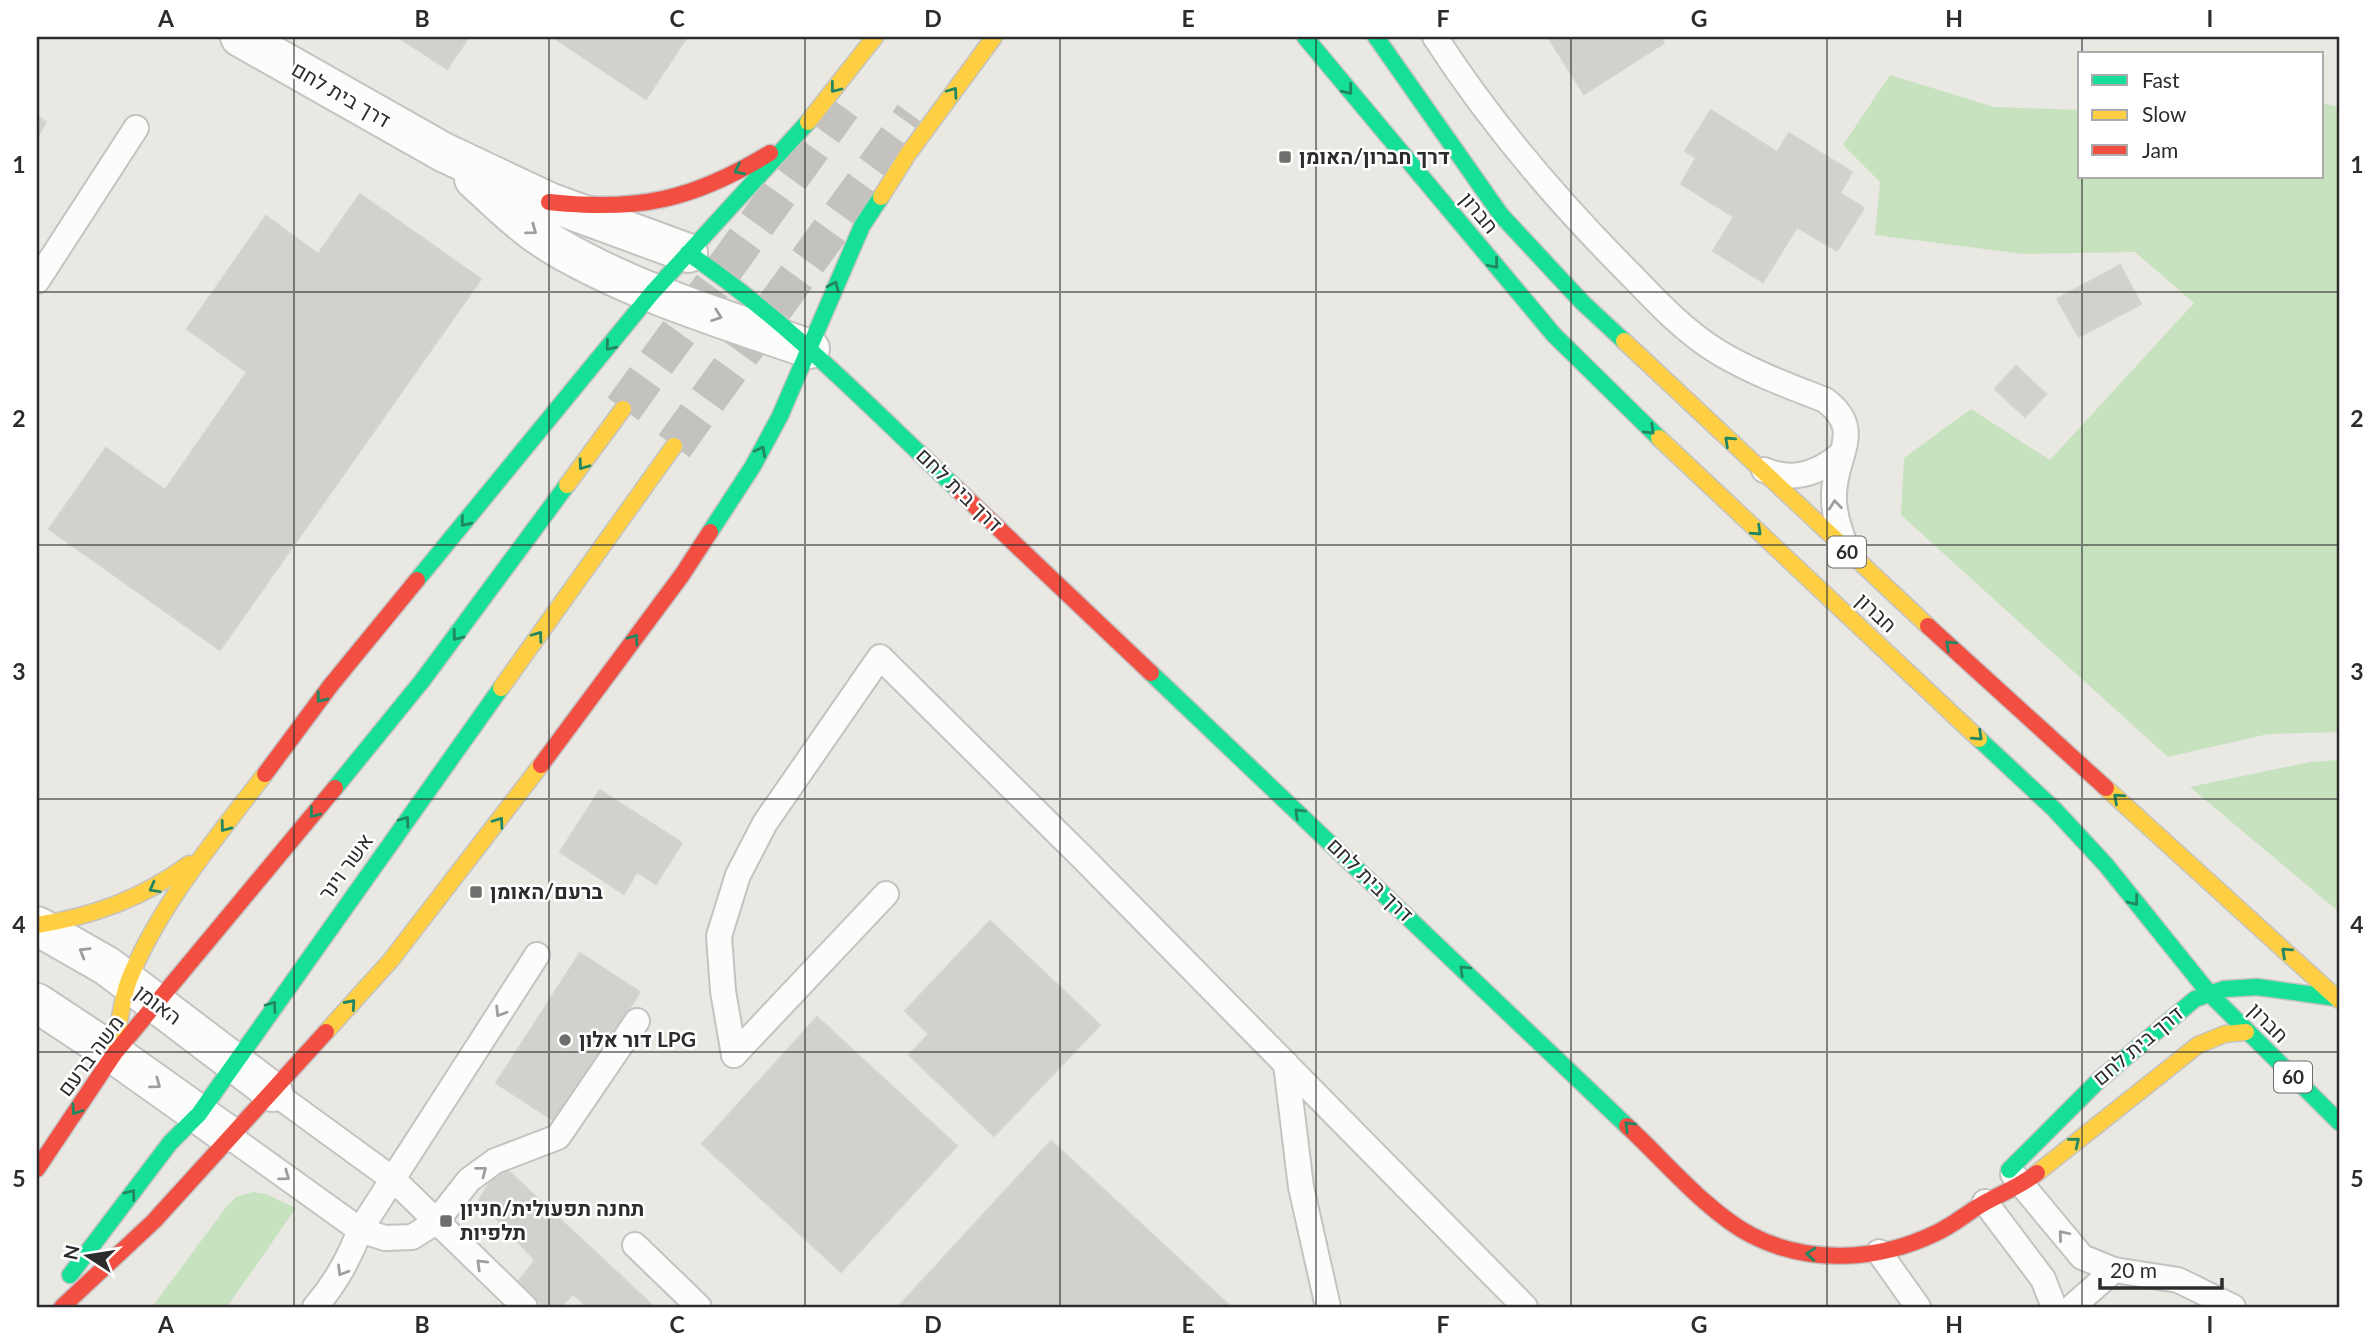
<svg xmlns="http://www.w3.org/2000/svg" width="2376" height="1344" font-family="Lato,Heebo,sans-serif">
<rect width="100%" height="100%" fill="#e9e8e3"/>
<!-- green -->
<g fill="#c7e2bf">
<polygon points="1890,75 1994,107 2080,110 2080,177 2322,177 2322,103 2339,107 2339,732 2268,734 2168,757 1901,515 1904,458 1971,409 2050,460 2194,303 2135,252 2024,254 1875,235 1880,182 1843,145"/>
<polygon points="2339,760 2339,912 2190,787 2310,762"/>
<polygon points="253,1192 266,1194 296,1208 227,1307 152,1307 227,1206 236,1197"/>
</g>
<!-- building -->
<g fill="#d2d1cd" stroke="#d4d3cf" stroke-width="2">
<polygon points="398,37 469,37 447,69"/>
<polygon points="553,37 687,37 646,99"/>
<polygon points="1660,37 1664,43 1584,94 1548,37"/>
<polygon points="1711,110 1777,152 1789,133 1852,172 1840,193 1864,208 1837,251 1797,227 1763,282 1713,251 1734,217 1681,184 1696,158 1685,151"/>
<polygon points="37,116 46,122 37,138"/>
<polygon points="360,194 481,279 220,650 49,529 106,448 165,490 247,372 187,329 266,216 318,254"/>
<polygon points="2120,265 2141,304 2079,337 2057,299"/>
<polygon points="2016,366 2046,394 2025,417 1995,389"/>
<polygon points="600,790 682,843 656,884 637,872 624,894 560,852"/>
<polygon points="990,921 1100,1025 994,1136 909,1055 929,1034 905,1011"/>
<polygon points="580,953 640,992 556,1122 496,1083"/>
<polygon points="817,1017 957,1146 841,1272 702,1144"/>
<polygon points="1051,1141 1231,1307 898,1307"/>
<polygon points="501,1164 654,1307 587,1307 573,1294 560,1307 545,1307 518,1282 535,1260 479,1200"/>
</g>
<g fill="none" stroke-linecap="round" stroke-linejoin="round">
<!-- secondary-tunnel -->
<g stroke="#c3c2be" stroke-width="38" stroke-dasharray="38 19" stroke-linecap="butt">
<polyline points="623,409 842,106"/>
<polyline points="674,446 913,116"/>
</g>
<defs>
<g id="lane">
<path d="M1435 37C1490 122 1559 203 1631 275 1657 302 1685 332 1718 352 1751 372 1789 386 1825 400 1867 431 1832 457 1834 499 1834 516 1840 532 1846 547"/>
<polyline points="37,281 136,128"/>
<path d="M1764 470C1793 482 1817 474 1840 455"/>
<polyline points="734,1055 723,991 719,936 738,875 765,823 880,657 1085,860 1525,1307"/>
<polyline points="734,1055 886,894"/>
<polyline points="1286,1064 1301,1187 1328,1307"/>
<polyline points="273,1092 394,1180 525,1307"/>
<polyline points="229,1136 360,1230 385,1238 412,1237 436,1222 469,1180 495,1161 558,1137 637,1021"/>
<polyline points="2013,1174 2082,1257 2114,1270 2178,1280 2233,1307"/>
<polyline points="1985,1202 2043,1279 2054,1307"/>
<polyline points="635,1245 699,1307"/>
<polyline points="1879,1252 1918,1307"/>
<path d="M315 1307C336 1283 349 1259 360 1230L537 955"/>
<polyline points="2072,1307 2114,1270"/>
</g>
<g id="street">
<polyline points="240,37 443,152 549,202 688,253"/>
<path d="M474 179C500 203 526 229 557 247 636 293 724 319 810 349"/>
<polyline points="37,926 107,966 273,1092"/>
<polyline points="37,1003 114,1054 225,1133"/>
</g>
<g id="fast">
<polyline points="1305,37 1554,335 1659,438"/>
<polyline points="1376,37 1501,215 1582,302 1624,341"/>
<path d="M688 253C787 320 870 407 957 489"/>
<polyline points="710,532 753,466 780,416 862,226 881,197"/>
<polyline points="417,580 652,293 808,122"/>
<polyline points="1151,673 1627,1126"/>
<polyline points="1979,739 2054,809 2106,865 2209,993 2339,1122"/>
<polyline points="335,788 422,681 567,485"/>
<polyline points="2009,1170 2099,1080 2195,999 2224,989 2257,987 2337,998"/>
<polyline points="70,1275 170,1143 199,1114 501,688"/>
</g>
<g id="slow">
<polyline points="808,122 875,37"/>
<polyline points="881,197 908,154 994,37"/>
<polyline points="1624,341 1928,626"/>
<polyline points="1659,438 1979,739"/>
<polyline points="567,485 623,409"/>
<polyline points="501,688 674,446"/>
<polyline points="2106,788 2339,1000"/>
<path d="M37 925C94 916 143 898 189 864"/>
<polyline points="326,1032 391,960 541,765"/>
<path d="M114 1054C119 1030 120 1003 129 980 158 907 217 837 265 774"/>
<polyline points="2037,1173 2198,1045 2225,1034 2246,1032"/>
</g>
<g id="jam">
<path d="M549 202C638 212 693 200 770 153"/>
<polyline points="957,489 1151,673"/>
<polyline points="1928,626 2106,788"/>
<polyline points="541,765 682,575 710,532"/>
<polyline points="265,774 331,685 417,580"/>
<path d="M1627 1126C1664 1160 1707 1212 1751 1235 1809 1265 1878 1261 1936 1233 1954 1225 1969 1211 1986 1202 2004 1192 2021 1186 2037 1173"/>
<polyline points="37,1169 114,1054 335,788"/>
<polyline points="62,1307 154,1221 326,1032"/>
</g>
</defs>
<!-- lane casing -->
<use href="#lane" stroke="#c4c3c3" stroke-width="28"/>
<!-- street casing -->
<use href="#street" stroke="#c4c3c3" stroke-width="42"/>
<!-- fast casing -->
<use href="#fast" stroke="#c4c3c3" stroke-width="19"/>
<!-- slow casing -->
<use href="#slow" stroke="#c4c3c3" stroke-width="19"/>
<!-- jam casing -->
<use href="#jam" stroke="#c4c3c3" stroke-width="19"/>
<!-- lane -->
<use href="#lane" stroke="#fcfcfb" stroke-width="24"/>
<!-- street -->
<use href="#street" stroke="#fcfcfb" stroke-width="38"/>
<!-- fast -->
<use href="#fast" stroke="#16e098" stroke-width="16"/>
<!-- slow -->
<use href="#slow" stroke="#ffcf43" stroke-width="16"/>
<!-- jam -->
<use href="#jam" stroke="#f24e42" stroke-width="16"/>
</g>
<!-- one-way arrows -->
<defs><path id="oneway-chevron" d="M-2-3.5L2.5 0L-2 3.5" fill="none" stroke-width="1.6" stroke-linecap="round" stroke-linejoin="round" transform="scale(1.75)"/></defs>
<g stroke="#218662">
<use href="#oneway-chevron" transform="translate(835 88) rotate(128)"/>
<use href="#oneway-chevron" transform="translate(1348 90) rotate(51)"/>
<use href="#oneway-chevron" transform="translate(953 92) rotate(-54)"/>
<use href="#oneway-chevron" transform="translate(739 170) rotate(154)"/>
<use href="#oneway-chevron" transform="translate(1494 264) rotate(50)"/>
<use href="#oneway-chevron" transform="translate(834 286) rotate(-67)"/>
<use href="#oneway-chevron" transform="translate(610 346) rotate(129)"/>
<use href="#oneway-chevron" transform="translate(1650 430) rotate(44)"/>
<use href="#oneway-chevron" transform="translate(1729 441) rotate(-137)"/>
<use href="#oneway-chevron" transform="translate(761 451) rotate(-62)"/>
<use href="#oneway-chevron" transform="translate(583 465) rotate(126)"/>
<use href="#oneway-chevron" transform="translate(465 522) rotate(129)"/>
<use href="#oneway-chevron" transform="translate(1757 531) rotate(43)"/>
<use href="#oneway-chevron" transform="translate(457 636) rotate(127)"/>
<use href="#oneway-chevron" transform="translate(538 636) rotate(-54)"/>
<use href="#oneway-chevron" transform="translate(634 639) rotate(-54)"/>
<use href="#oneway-chevron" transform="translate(1950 645) rotate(-138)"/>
<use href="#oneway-chevron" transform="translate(321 698) rotate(127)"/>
<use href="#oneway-chevron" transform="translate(1978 736) rotate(43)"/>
<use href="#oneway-chevron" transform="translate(2118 798) rotate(-138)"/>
<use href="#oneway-chevron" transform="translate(314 813) rotate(129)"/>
<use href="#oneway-chevron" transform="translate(1299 813) rotate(-136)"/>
<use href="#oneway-chevron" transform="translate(405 821) rotate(-54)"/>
<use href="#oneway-chevron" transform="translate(499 822) rotate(-54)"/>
<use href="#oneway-chevron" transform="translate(225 827) rotate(127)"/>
<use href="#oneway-chevron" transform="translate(154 888) rotate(151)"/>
<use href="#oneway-chevron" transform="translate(2134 901) rotate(52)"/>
<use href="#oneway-chevron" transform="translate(2286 952) rotate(-138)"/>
<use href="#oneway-chevron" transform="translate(1464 970) rotate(-136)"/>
<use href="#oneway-chevron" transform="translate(351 1004) rotate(-48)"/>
<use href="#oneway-chevron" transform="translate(272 1006) rotate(-54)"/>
<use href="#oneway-chevron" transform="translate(76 1110) rotate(124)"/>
<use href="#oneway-chevron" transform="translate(1629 1126) rotate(-136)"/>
<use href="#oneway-chevron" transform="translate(2075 1142) rotate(-39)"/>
<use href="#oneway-chevron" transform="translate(131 1194) rotate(-53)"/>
<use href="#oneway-chevron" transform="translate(1811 1254) rotate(-175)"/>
</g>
<g stroke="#9e9e9e">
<use href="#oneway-chevron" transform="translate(532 230) rotate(36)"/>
<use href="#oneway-chevron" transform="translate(717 316) rotate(20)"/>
<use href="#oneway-chevron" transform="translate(1835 505) rotate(-96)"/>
<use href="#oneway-chevron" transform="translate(84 952) rotate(-149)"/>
<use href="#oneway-chevron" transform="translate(500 1012) rotate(122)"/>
<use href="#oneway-chevron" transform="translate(156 1084) rotate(36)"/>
<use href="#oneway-chevron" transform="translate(482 1171) rotate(-38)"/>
<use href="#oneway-chevron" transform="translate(285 1176) rotate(36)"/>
<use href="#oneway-chevron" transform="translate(2063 1235) rotate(-130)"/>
<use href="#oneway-chevron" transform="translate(481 1264) rotate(-136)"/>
<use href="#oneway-chevron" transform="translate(342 1271) rotate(121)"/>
</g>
<!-- grid -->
<path fill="none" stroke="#2c2c2c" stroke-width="2" stroke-opacity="0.55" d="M294 37V1307M549 37V1307M805 37V1307M1060 37V1307M1316 37V1307M1571 37V1307M1827 37V1307M2082 37V54M2082 177V1307M37 292H2339M37 545H2339M37 799H2339M37 1052H2339"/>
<!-- markers -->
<g fill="#6e6e6c" stroke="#fff" stroke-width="2.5">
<rect x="1278" y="150" width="14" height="14" rx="3.5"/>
<rect x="469" y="885" width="14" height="14" rx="3.5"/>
<circle cx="565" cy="1040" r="7"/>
<rect x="439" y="1214" width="14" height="14" rx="3.5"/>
</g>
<g text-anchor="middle" stroke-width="5" stroke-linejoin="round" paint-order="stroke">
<!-- shield labels -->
<g fill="#fff" stroke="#6b6b6b" stroke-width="2">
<rect x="1828" y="536.5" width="38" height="31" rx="5"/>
<rect x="2274" y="1061.5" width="38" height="31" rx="5"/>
</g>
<g font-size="19" font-weight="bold" fill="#2c2c2c">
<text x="1847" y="559">60</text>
<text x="2293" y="1084">60</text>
</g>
<!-- street labels -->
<g font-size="21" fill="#2c2c2c" stroke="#fff">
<text transform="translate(341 95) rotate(30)" y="7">דרך בית לחם</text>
<text transform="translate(1479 213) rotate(50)" y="7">חברון</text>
<text transform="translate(959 490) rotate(44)" y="7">דרך בית לחם</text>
<text transform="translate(1876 613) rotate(43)" y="7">חברון</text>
<text transform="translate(346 867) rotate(-54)" y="7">אשר וינר</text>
<text transform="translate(1370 880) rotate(44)" y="7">דרך בית לחם</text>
<text transform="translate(158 1005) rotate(37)" y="7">האומן</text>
<text transform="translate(2268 1023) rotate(45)" y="7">חברון</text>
<text transform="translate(2138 1046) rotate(-40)" y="7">דרך בית לחם</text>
<text transform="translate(91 1056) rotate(-53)" y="7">משה ברעם</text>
</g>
<!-- poi labels -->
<g font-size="21" font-weight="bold" fill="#2c2c2c" stroke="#fff" text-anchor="start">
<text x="1299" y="164">דרך חברון/האומן</text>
<text x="490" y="899">ברעם/האומן</text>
<text x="579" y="1047">דור אלון LPG</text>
<text x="460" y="1216">תחנה תפעולית/חניון<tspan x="460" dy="24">תלפיות</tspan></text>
</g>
</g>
<!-- border -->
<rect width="2376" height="1344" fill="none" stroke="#ffffff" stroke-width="77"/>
<!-- legend -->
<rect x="2078" y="52" width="245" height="126" fill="#ffffff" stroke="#ababab" stroke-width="2"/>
<rect x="2092" y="75" width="35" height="10" fill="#16e098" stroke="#ababab" stroke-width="2"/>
<text x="2142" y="88" font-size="21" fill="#2c2c2c">Fast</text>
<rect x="2092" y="110" width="35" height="10" fill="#ffcf43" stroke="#ababab" stroke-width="2"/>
<text x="2142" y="122" font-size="21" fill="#2c2c2c">Slow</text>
<rect x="2092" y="145" width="35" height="10" fill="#f24e42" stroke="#ababab" stroke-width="2"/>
<text x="2142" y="158" font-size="21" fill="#2c2c2c">Jam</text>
<!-- north arrow -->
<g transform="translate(88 1256) rotate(282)" stroke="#ffffff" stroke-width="5" paint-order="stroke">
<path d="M0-5L12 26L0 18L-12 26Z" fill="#2c2c2c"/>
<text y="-10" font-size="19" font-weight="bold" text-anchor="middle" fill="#2c2c2c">N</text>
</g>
<!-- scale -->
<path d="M2100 1278v10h122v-10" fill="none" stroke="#2c2c2c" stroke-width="3.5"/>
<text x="2110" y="1278" font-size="21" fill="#2c2c2c" stroke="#ffffff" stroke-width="5" paint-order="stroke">20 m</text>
<rect x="38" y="38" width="2300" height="1268" fill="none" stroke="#2c2c2c" stroke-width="2.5"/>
<g font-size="23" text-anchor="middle" font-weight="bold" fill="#2c2c2c">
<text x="166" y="27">A</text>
<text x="422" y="27">B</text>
<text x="677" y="27">C</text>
<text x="933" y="27">D</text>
<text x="1188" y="27">E</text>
<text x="1443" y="27">F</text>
<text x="1699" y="27">G</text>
<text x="1954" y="27">H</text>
<text x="2210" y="27">I</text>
<text x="19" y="173">1</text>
<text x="2357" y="173">1</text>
<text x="19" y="427">2</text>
<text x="2357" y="427">2</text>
<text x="19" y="680">3</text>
<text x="2357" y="680">3</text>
<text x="19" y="933">4</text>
<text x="2357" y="933">4</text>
<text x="19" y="1187">5</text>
<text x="2357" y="1187">5</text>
<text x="166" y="1333">A</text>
<text x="422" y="1333">B</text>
<text x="677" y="1333">C</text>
<text x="933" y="1333">D</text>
<text x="1188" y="1333">E</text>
<text x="1443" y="1333">F</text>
<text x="1699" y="1333">G</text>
<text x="1954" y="1333">H</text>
<text x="2210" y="1333">I</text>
</g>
</svg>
